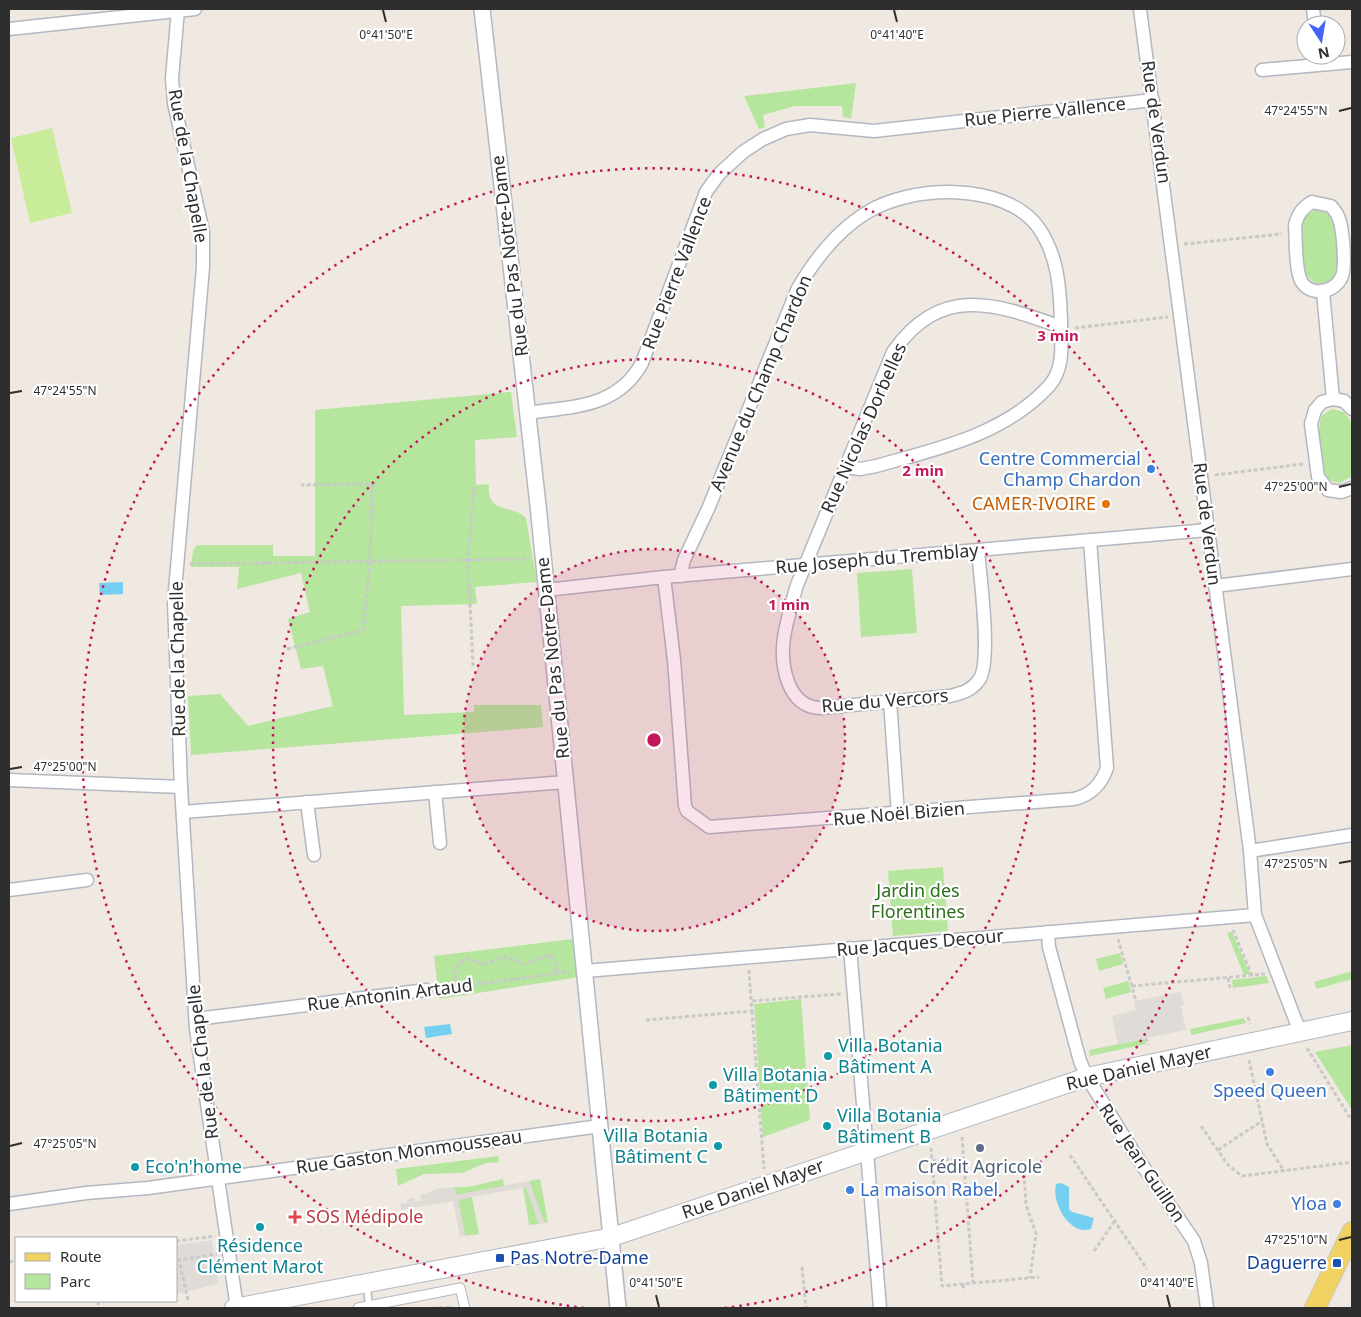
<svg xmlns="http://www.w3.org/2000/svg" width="1361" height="1317" font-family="'Noto Sans',sans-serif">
<rect width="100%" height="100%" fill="#efe9e1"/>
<!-- green -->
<g fill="#b6e59e">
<polygon points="856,83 851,119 843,117 842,106 795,106 763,115 765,127 759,129 744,96"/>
<path d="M1315 210 1328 213C1336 225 1336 236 1337 250 1338 256 1340 263 1339 269 1337 285 1315 289 1307 275 1301 264 1301 229 1304 217Z"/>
<path d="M511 392 517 437 475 440 476 485 489 484C486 515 513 504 526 518L537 582 475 587 477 604 401 606 404 715 474 712V705H541L543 727 191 755 188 696 220 694 248 726 333 706 323 666 301 669 288 619 310 612 301 573 237 589 239 567H191L193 551 197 545H273V556H315V410Z"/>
<path d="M1332 409 1344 412 1351 422 1352 476 1340 483C1333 482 1327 480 1324 473 1318 461 1318 429 1321 416Z"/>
<polygon points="912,569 917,633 861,637 857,573"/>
<polygon points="943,867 948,931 893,936 888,871"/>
<polygon points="1232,932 1250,974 1244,975 1227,933"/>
<polygon points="573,939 580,977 439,999 434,956"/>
<polygon points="1120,953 1123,964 1099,971 1096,959"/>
<polygon points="1352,971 1352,979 1317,989 1314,982"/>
<polygon points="1266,976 1269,983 1233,988 1232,980"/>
<polygon points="1128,981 1131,992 1106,999 1103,988"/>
<polygon points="801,999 810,1120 763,1137 754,1004"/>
<polygon points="1244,1018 1246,1023 1191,1035 1190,1029"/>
<polygon points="1144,1039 1146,1044 1090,1056 1089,1050"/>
<polygon points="1352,1045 1352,1110 1315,1052"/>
<polygon points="498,1156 499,1162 486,1163 462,1173 424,1174 398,1186 396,1169"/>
<polygon points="503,1179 504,1186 456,1195 454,1187 468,1187"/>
<polygon points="540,1179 548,1222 544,1223 529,1181"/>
<polygon points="526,1187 539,1224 529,1225 523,1188"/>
<polygon points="472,1197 479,1234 465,1236 458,1200"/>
</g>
<!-- pitch -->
<polygon fill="#c9ec9a" points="52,128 72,213 30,223 11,138"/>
<!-- plaza -->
<g fill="#dfdcd8">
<polygon points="1181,992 1184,1005 1181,1007 1186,1030 1118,1044 1112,1016 1136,1010 1134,1001"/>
<polygon points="529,1181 544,1223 539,1224 526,1187 458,1200 465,1236 460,1237 453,1201 401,1210 400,1204 407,1203 407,1199 414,1198 415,1202 421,1201 420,1196 436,1189 454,1187 456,1195"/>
<polygon points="212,1240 218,1284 176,1294 176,1245"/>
</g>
<!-- water -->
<g fill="#75cff0">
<polygon points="123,582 123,594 100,595 99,583"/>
<polygon points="450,1024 452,1034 426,1038 424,1027"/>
<path d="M1061 1183 1069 1187V1209L1072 1212 1094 1218 1091 1229C1070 1236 1051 1203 1056 1184Z"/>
</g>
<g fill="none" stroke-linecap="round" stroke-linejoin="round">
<defs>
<polyline id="service" points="367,1285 369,1308"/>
<polyline id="pedestrian" points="358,1308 460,1288 465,1308"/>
<g id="minor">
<polyline points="1140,9 1250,851 1255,915 1300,1032"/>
<polyline points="1313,9 1315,25"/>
<polyline points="178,10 172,78 174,103 203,232 203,267 174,602 181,787 196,1029 237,1308"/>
<polyline points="9,29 195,9"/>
<polyline points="1262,70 1352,62"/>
<path d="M1312 202 1331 206C1334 210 1338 214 1339 219 1343 229 1346 266 1342 276 1334 296 1304 297 1299 275 1295 259 1296 241 1295 225 1298 214 1302 208 1312 202Z"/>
<polyline points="1323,292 1333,399"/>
<polyline points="1352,409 1344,401 1333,399 1322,402 1315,410 1311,424 1318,477 1328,490 1341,492 1352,488"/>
<path d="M528 413C574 406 617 408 642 363L706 192 719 174 743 152 763 139 786 129 810 125 874 131 1153 100"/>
<path d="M978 551C980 576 992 663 979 680 971 691 962 693 950 696L820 708C787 707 780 664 784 637 787 620 792 602 797 585L893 352C940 284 995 303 1061 327"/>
<path d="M680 576 684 560 708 509 798 288C815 259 837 231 866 213 910 185 1004 181 1038 227 1058 255 1060 288 1061 321 1061 344 1065 368 1049 386 1004 435 937 449 876 466L860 469 846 467"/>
<path d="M664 577 674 660 685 806 687 811 709 827 1074 799C1091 795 1101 785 1107 768L1090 540"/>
<polyline points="1215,586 1352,569"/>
<polyline points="546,590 664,577 1208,530"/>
<polyline points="890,701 898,814"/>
<polyline points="9,780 181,787"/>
<polyline points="435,792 440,843"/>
<polyline points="307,802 314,855"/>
<polyline points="183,812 566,782"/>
<polyline points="1250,851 1352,835"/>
<polyline points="9,890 87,880"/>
<polyline points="1048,932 1049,947 1080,1061 1087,1077 1134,1153 1194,1241 1201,1263 1207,1308"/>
<polyline points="850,948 880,1308"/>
<polyline points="585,971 1255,915"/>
<polyline points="196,1019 426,990"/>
<polyline points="9,1204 86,1193 148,1188 600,1126"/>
</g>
<polyline id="tertiary" points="482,9 538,505 618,1308"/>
<polyline id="secondary" points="234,1308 612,1237 1087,1077 1352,1021"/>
<polyline id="primary" points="1315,1308 1352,1232"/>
</defs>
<!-- service casing -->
<use href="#service" stroke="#b4b7c1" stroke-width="9"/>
<!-- pedestrian casing -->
<use href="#pedestrian" stroke="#b4b7c1" stroke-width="11"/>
<!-- minor casing -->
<use href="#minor" stroke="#b4b7c1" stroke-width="15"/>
<!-- tertiary casing -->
<use href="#tertiary" stroke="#b4b7c1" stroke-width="18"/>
<!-- secondary casing -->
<use href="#secondary" stroke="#b4b7c1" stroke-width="20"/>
<!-- primary casing -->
<use href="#primary" stroke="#c9c9c9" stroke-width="22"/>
<!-- path -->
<g stroke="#c9c9c9" stroke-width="3" stroke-dasharray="4 2.5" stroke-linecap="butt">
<polyline points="1184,244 1282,234"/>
<polyline points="1075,328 1168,317"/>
<polyline points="1215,475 1303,464"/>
<polyline points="190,564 529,559"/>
<polyline points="287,649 363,630 370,563 372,484 301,485"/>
<polyline points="473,666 468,561 474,487"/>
<polyline points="1233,930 1252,976"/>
<polyline points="1118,939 1136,1001"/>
<polyline points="749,970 751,1001 841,994"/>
<polyline points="1228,978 1230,988"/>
<polyline points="1132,986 1265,974"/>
<polyline points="455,987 456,966 467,959 484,964 506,957 524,964 550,955 555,960 556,974"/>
<polyline points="439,989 569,972"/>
<polyline points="752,1011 764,1169"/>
<polyline points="1248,1017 1250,1024"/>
<polyline points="646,1020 752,1011 751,1001"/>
<polyline points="1146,1038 1148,1045"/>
<polyline points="1307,1048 1352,1121"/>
<polyline points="1249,1060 1267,1144 1284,1171"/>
<polyline points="735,1073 756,1072"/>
<polyline points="1201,1126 1228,1165 1242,1176 1352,1162"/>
<polyline points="962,1137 973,1283"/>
<polyline points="931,1148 942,1286 1039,1277"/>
<polyline points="1218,1150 1262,1121"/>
<polyline points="1070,1155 1147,1269"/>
<polyline points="932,1161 964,1158"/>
<polyline points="1024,1174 1026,1205 1036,1234 1030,1278"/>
<polyline points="176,1241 215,1236"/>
<polyline points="1094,1251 1114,1222"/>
<polyline points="9,1262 16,1261"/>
<polyline points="802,1267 806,1308"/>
<polyline points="963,1284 964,1291"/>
<polyline points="188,1300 179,1260 217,1254"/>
<polyline points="98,1301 99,1308"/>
<polyline points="433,1308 453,1307"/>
</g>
<!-- service -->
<use href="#service" stroke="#fff" stroke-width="6"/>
<!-- pedestrian -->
<use href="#pedestrian" stroke="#fff" stroke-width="9"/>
<!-- minor -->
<use href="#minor" stroke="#fff" stroke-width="12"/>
<!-- tertiary -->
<use href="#tertiary" stroke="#fff" stroke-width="15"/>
<!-- secondary -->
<use href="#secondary" stroke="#fff" stroke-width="18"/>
<!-- primary -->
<use href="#primary" stroke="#f2d163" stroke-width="20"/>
</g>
<!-- ticks -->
<path fill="none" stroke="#2e2e2e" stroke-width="2" d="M383 10 386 22M894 10 897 22M1339 111 1351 108M10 393 22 391M1339 487 1351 484M10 769 22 767M1339 863 1351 861M10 1146 22 1143M1339 1240 1351 1237M656 1295 659 1307M1167 1295 1170 1307"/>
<!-- distance rings -->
<circle cx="654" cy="740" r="191" fill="#c2185b" fill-opacity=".12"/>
<g fill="none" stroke="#c2185b" stroke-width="2.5" stroke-dasharray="2.5 5">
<circle cx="654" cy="740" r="191"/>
<circle cx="654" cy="740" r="381"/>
<path d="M584 1308A572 572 0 1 1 724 1308"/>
</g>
<!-- markers -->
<g fill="#3f7fe0" stroke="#fff" stroke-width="2">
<circle cx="1151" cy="469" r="5"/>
<circle cx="1270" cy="1072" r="5"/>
<circle cx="850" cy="1190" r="5"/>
<circle cx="1337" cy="1204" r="5"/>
</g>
<circle fill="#e8710a" stroke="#fff" stroke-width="2" cx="1106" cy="504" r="5"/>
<g fill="#0f9aa8" stroke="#fff" stroke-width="2">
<circle cx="828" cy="1056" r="5"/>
<circle cx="713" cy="1085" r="5"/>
<circle cx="827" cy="1126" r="5"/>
<circle cx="718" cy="1146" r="5"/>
<circle cx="135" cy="1167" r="5"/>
<circle cx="260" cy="1227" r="5"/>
</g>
<circle fill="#5c6f8a" stroke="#fff" stroke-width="2" cx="980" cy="1148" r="5"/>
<path fill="#e0444e" stroke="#fff" stroke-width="2" d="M292.5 1209.5h5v5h5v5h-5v5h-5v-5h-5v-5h5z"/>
<g fill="#1a4fb4" stroke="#fff" stroke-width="2">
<rect x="495" y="1253" width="10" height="10" rx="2.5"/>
<rect x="1332" y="1258" width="10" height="10" rx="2.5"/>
</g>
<g text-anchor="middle" stroke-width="4.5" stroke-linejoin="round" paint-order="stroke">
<!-- street labels -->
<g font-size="18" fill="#2e2e2e" stroke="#fff">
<text transform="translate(1045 112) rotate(-6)" y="6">Rue Pierre Vallence</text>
<text transform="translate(1156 122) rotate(82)" y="6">Rue de Verdun</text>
<text transform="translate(188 166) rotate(80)" y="6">Rue de la Chapelle</text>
<text transform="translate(510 256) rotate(-97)" y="6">Rue du Pas Notre-Dame</text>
<text transform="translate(677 273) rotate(-69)" y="6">Rue Pierre Vallence</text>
<text transform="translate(761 383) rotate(-67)" y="6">Avenue du Champ Chardon</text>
<text transform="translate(864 428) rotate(-66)" y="6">Rue Nicolas Dorbelles</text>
<text transform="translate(1207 524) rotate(83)" y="6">Rue de Verdun</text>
<text transform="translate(877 559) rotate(-5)" y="6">Rue Joseph du Tremblay</text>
<text transform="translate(553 658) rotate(-96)" y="6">Rue du Pas Notre-Dame</text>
<text transform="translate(178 659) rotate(-91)" y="6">Rue de la Chapelle</text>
<text transform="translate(885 701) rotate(-5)" y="6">Rue du Vercors</text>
<text transform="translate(899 814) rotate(-5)" y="6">Rue Noël Bizien</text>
<text transform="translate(920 943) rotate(-5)" y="6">Rue Jacques Decour</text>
<text transform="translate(390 995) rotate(-7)" y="6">Rue Antonin Artaud</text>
<text transform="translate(203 1062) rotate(-97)" y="6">Rue de la Chapelle</text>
<text transform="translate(1139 1068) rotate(-13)" y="6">Rue Daniel Mayer</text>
<text transform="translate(409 1152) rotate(-8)" y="6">Rue Gaston Monmousseau</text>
<text transform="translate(1142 1163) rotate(56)" y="6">Rue Jean Guillon</text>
<text transform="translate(753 1189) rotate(-19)" y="6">Rue Daniel Mayer</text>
</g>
<!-- shop labels -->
<g font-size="18" fill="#366cbe" stroke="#fff" text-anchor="end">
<text x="1141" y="465">Centre Commercial<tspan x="1141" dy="21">Champ Chardon</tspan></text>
<text x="1270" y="1097" text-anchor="middle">Speed Queen</text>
<text x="860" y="1196" text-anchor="start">La maison Rabel</text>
<text x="1327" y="1210">Yloa</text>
</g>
<!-- food labels -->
<g font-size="18" fill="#c56008" stroke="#fff" text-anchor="end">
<text x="1096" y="510">CAMER-IVOIRE</text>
</g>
<!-- park labels -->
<g font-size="18" fill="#2c6e1b" stroke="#fff">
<text x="918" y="897">Jardin des<tspan x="918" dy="21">Florentines</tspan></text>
</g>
<!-- culture labels -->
<g font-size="18" fill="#0d838f" stroke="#fff" text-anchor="start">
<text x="838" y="1052">Villa Botania<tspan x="838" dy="21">Bâtiment A</tspan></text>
<text x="723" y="1081">Villa Botania<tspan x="723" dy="21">Bâtiment D</tspan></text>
<text x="837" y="1122">Villa Botania<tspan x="837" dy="21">Bâtiment B</tspan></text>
<text x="708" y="1142" text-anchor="end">Villa Botania<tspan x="708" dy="21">Bâtiment C</tspan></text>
<text x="145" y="1173">Eco'n'home</text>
<text x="260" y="1252" text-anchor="middle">Résidence<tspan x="260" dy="21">Clément Marot</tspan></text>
</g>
<!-- service labels -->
<g font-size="18" fill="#4e5e75" stroke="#fff">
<text x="980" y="1173">Crédit Agricole</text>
</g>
<!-- health labels -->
<g font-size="18" fill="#be3a42" stroke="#fff" text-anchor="start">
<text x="306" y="1223">SOS Médipole</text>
</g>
<!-- transit labels -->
<g font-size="18" fill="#164399" stroke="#fff" text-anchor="start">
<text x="510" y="1264">Pas Notre-Dame</text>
<text x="1327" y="1269" text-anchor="end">Daguerre</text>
</g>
</g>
<g font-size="12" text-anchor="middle" fill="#2e2e2e" stroke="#fff" stroke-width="4.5" stroke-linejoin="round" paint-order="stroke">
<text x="386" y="39">0°41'50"E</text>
<text x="897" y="39">0°41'40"E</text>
<text x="1296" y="115">47°24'55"N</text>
<text x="65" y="395">47°24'55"N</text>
<text x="1296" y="491">47°25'00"N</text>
<text x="65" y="771">47°25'00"N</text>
<text x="1296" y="868">47°25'05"N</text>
<text x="65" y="1148">47°25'05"N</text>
<text x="1296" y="1244">47°25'10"N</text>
<text x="656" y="1287">0°41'50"E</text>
<text x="1167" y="1287">0°41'40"E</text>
</g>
<circle cx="654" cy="740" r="8" fill="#c2185b" stroke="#fff" stroke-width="2.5"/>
<g font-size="15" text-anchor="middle" font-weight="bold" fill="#c2185b" stroke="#fff" stroke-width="4.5" stroke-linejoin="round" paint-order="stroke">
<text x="1058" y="341">3 min</text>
<text x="923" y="476">2 min</text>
<text x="789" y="610">1 min</text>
</g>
<!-- border -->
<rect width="1361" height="1317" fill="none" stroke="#2e2e2e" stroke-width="20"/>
<!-- legend -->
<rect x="15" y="1237" width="162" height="65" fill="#ffffff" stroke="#ababab"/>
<rect x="25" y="1253" width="25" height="8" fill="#f2d163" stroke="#ababab"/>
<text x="60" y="1262" font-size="15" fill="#2e2e2e">Route</text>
<rect x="25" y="1274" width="25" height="15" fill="#b6e59e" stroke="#ababab"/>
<text x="60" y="1287" font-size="15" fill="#2e2e2e">Parc</text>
<!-- north arrow -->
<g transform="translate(1321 40) rotate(168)"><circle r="24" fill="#ffffff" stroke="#ababab"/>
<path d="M0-4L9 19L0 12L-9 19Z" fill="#4264fb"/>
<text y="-8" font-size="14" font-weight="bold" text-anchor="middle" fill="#2e2e2e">N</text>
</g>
</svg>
